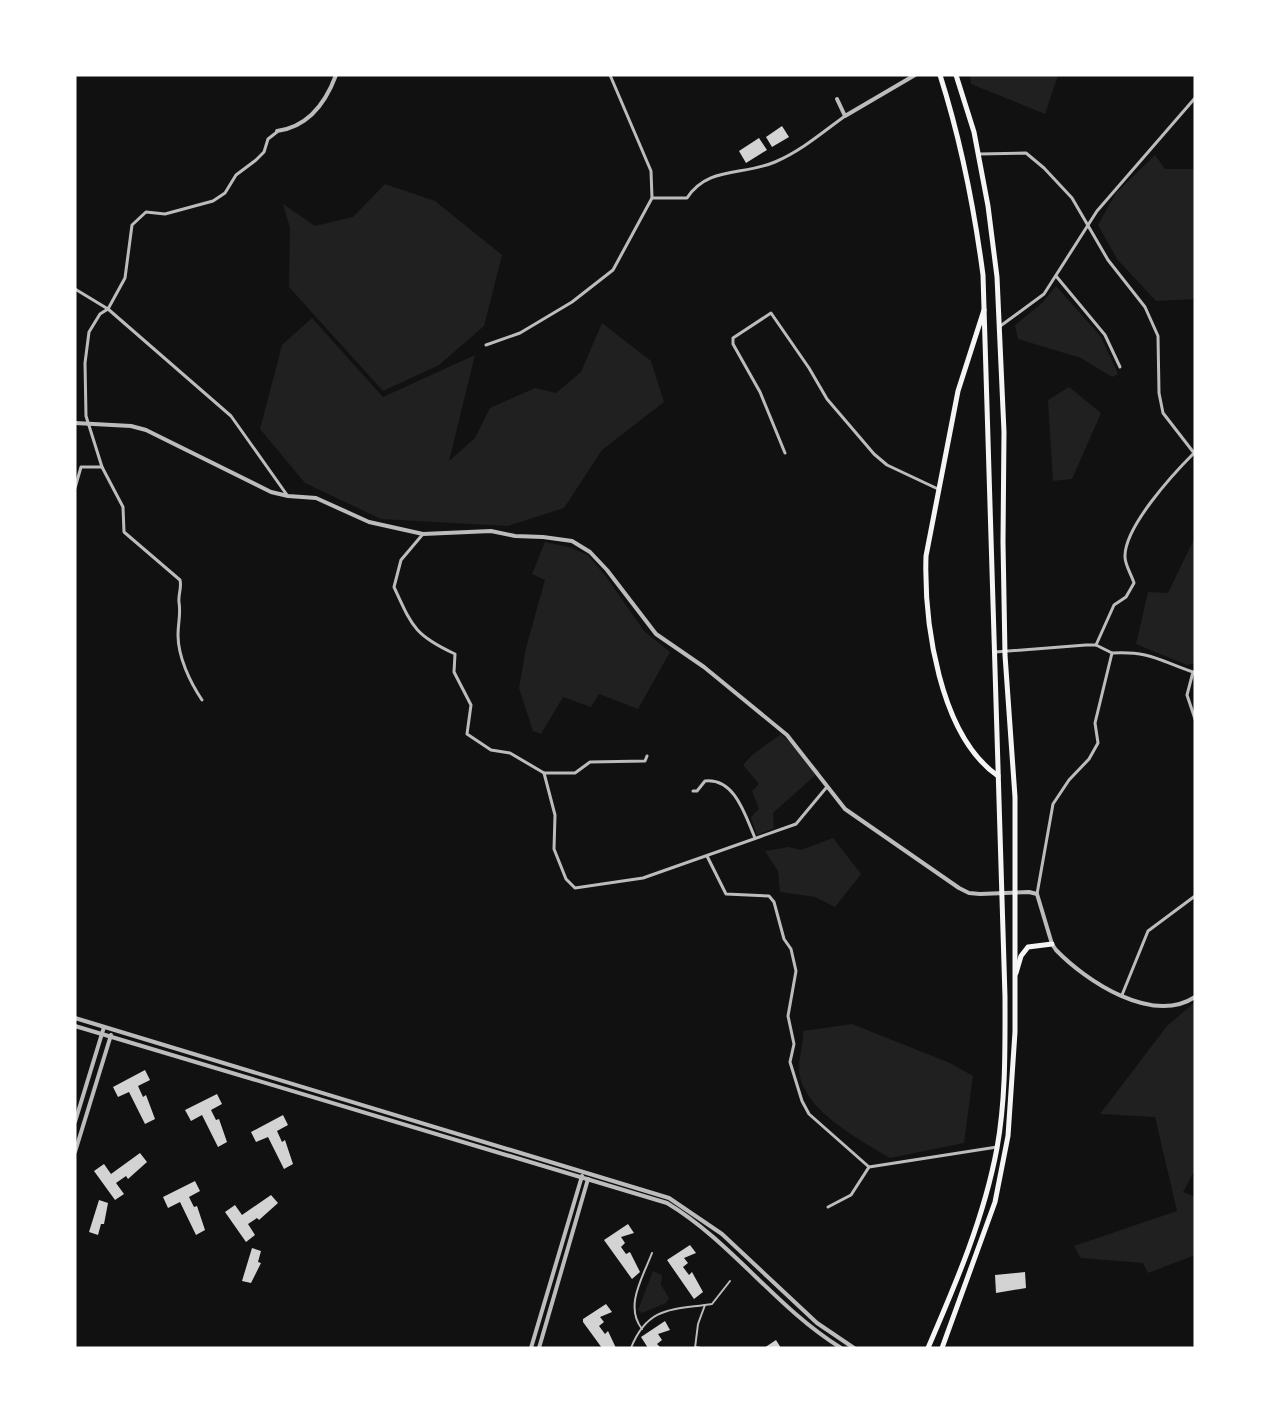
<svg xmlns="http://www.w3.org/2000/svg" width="1270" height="1423" font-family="Ubuntu,sans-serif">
<rect width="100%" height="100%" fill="#111"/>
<!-- green -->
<g fill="#202020">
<polygon points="970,75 1058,75 1045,114 971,84"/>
<polygon points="1155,155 1165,169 1195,169 1195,299 1156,301 1117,259 1098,225 1116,193"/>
<polygon points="385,184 435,201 502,255 484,326 439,365 383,391 289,287 290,228 283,204 315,226 353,217"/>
<polygon points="1056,286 1101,337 1118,374 1112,377 1081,358 1018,339 1015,325 1042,303"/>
<polygon points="312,318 383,397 475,355 449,461 475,438 490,408 535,388 556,393 581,372 602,323 651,361 664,402 602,450 564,508 508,526 381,519 305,483 260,429 282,345"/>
<polygon points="1069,387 1101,413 1072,479 1053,481 1048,400"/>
<polygon points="1195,537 1195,663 1187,665 1136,644 1148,592 1168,593"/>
<polygon points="545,542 569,547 588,555 607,578 644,631 670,652 638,709 599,694 591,707 563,697 541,734 533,731 519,688 526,648 545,580 532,574"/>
<polygon points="781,734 820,771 773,813 774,828 757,835 751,817 759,809 752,791 759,784 743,765 752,755"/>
<polygon points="833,838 861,874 835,907 815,897 780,892 778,871 765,851 789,847 801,850"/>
<polygon points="1195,1002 1195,1170 1183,1192 1195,1197 1195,1255 1148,1273 1143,1263 1081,1258 1074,1246 1177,1211 1155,1117 1100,1114 1167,1026"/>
<path d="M852 1024 950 1063 973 1076 964 1143 890 1158C860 1140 799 1108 799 1068 799 1055 804 1044 803 1031Z"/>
<polygon points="653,1271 662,1275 661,1285 669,1298 666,1303 642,1313 638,1310"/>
</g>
<!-- building -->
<g fill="#d3d3d3">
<polygon points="782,126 789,137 772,147 766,137"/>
<polygon points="759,138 767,150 746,163 739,151"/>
<polygon points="145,1070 150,1080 138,1086 143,1097 146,1095 155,1119 145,1124 129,1092 118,1097 113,1087"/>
<polygon points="217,1094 222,1104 211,1110 216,1120 219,1119 227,1142 218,1147 202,1115 191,1121 185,1110"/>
<polygon points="283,1115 288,1125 277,1131 282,1142 285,1140 293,1164 284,1169 268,1137 256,1142 251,1132"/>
<polygon points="140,1153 147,1162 128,1179 126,1176 116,1183 124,1194 115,1200 94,1171 104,1164 111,1174"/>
<polygon points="195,1181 200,1191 189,1197 194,1207 197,1206 205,1230 196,1235 180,1202 168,1208 163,1197"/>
<polygon points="271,1195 278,1203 259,1220 257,1218 248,1224 255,1235 246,1242 225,1212 235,1205 242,1215"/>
<polygon points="99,1200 108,1203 104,1224 101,1224 98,1235 89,1232"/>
<polygon points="628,1224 634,1233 621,1237 625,1243 621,1247 626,1254 630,1252 640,1272 632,1279 604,1240"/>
<polygon points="690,1245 696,1253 684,1258 688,1263 683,1267 689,1275 692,1272 703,1292 694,1299 667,1260"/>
<polygon points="252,1248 261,1251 258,1262 261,1263 251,1283 242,1281"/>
<polygon points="1025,1272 1026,1288 996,1293 995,1275"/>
<polygon points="606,1304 612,1312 600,1317 604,1322 599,1326 605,1334 608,1331 616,1348 602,1348 583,1322 583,1319"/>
<polygon points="665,1321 670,1330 658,1334 662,1340 657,1344 661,1348 648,1348 641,1337"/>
<polygon points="776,1340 781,1348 764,1348"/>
</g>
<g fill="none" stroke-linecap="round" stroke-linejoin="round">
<!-- pedestrian -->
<g stroke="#bcbcbc" stroke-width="2">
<path d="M642 1329C624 1306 643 1277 652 1253"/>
<polyline points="695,1347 701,1348"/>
<path d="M631 1348C648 1305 674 1310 712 1304L730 1281"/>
<polyline points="695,1348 698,1324 705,1305"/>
</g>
<!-- minor -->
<g stroke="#bcbcbc" stroke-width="3">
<polyline points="979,154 1026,153 1044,168 1072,198 1108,260 1145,307 1158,336 1159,393 1163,413 1194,453"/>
<path d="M652 198H687C708 166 742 176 775 162 801 151 823 132 845 116"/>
<polyline points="1056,276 1105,335 1120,367"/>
<polyline points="75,289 108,309 231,416 287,495"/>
<polyline points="999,327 1044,294 1097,211 1195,98"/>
<polyline points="486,345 520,333 572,302 613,270 652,198 651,171 610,75"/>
<polyline points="785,453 760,392 733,344 733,338 771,313 809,368 827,399 874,454 887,465 938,489"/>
<path d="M102 467 123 507 124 532 180 580C182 588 178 594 179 602 181 615 178 622 178 635 178 657 190 682 202 700"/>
<polyline points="75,488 81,467 102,467 86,416 85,363 89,332 100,314 108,309 125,278 132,225 146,212 165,214 213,201 225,193 236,175 256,160 264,152 268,139 277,132"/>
<path d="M423 534 401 560 394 587C412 626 414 635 455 654L454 672 471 705 467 734 491 750 510 753 544 773 555 815 554 849 566 879 575 888 643 878 796 824 826 788"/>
<path d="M1096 645 1114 605 1126 597 1134 583C1132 576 1125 565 1125 557 1124 527 1174 473 1194 453"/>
<polyline points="995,652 1086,645 1096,645 1112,653 1095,723 1098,743 1089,759 1069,780 1053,804 1037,894"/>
<path d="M1112 653C1150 651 1158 660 1193 672L1187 695 1195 719"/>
<polyline points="544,773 575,773 590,762 645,761 647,756"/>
<path d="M693 791H697L705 781C735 778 745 815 755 838"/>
<polyline points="707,856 726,894 769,896 774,902 784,939 791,949 796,971 788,1016 794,1044 790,1062 802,1101 809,1114 869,1167 997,1147"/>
<polyline points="1122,995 1148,931 1195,896"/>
<polyline points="828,1207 851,1195 869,1167"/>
</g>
<!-- tertiary -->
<g stroke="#bcbcbc" stroke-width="4">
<polyline points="837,99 845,116 915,75"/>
<path d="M277 131C308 127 326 102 336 75"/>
<path d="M75 423 131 426 146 430 271 492 288 496 316 498 369 522 423 534 491 531 515 536 543 537 572 541 590 552 607 570 656 634 704 667 787 735 845 809 959 888 969 893 980 894 1029 892 1037 894 1052 944 1056 950C1086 981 1152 1025 1195 997"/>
<polyline points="75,1018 669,1198 722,1234 817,1323 854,1348"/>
<path d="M75 1026 667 1203C732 1242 776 1308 841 1348"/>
<polyline points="75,1122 104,1027"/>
<polyline points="75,1152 111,1035"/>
<polyline points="531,1348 582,1176"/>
<polyline points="539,1348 588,1179"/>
</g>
<!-- primary -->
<g stroke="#f5f5f5" stroke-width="5">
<path d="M984 310 958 391 926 556C924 622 939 735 998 776"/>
<polyline points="1016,973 1021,956 1028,947 1052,944"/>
<path d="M928 1348C956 1283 984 1218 997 1148 1006 1098 1005 1047 1005 997L983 275C974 207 961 141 940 75"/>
<polyline points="942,1348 995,1202 1008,1136 1015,1032 1015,797 1005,655 1003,542 1004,432 997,277 988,206 974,132 956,75"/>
</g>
</g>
<!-- border -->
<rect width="1270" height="1423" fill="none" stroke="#ffffff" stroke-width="153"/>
</svg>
